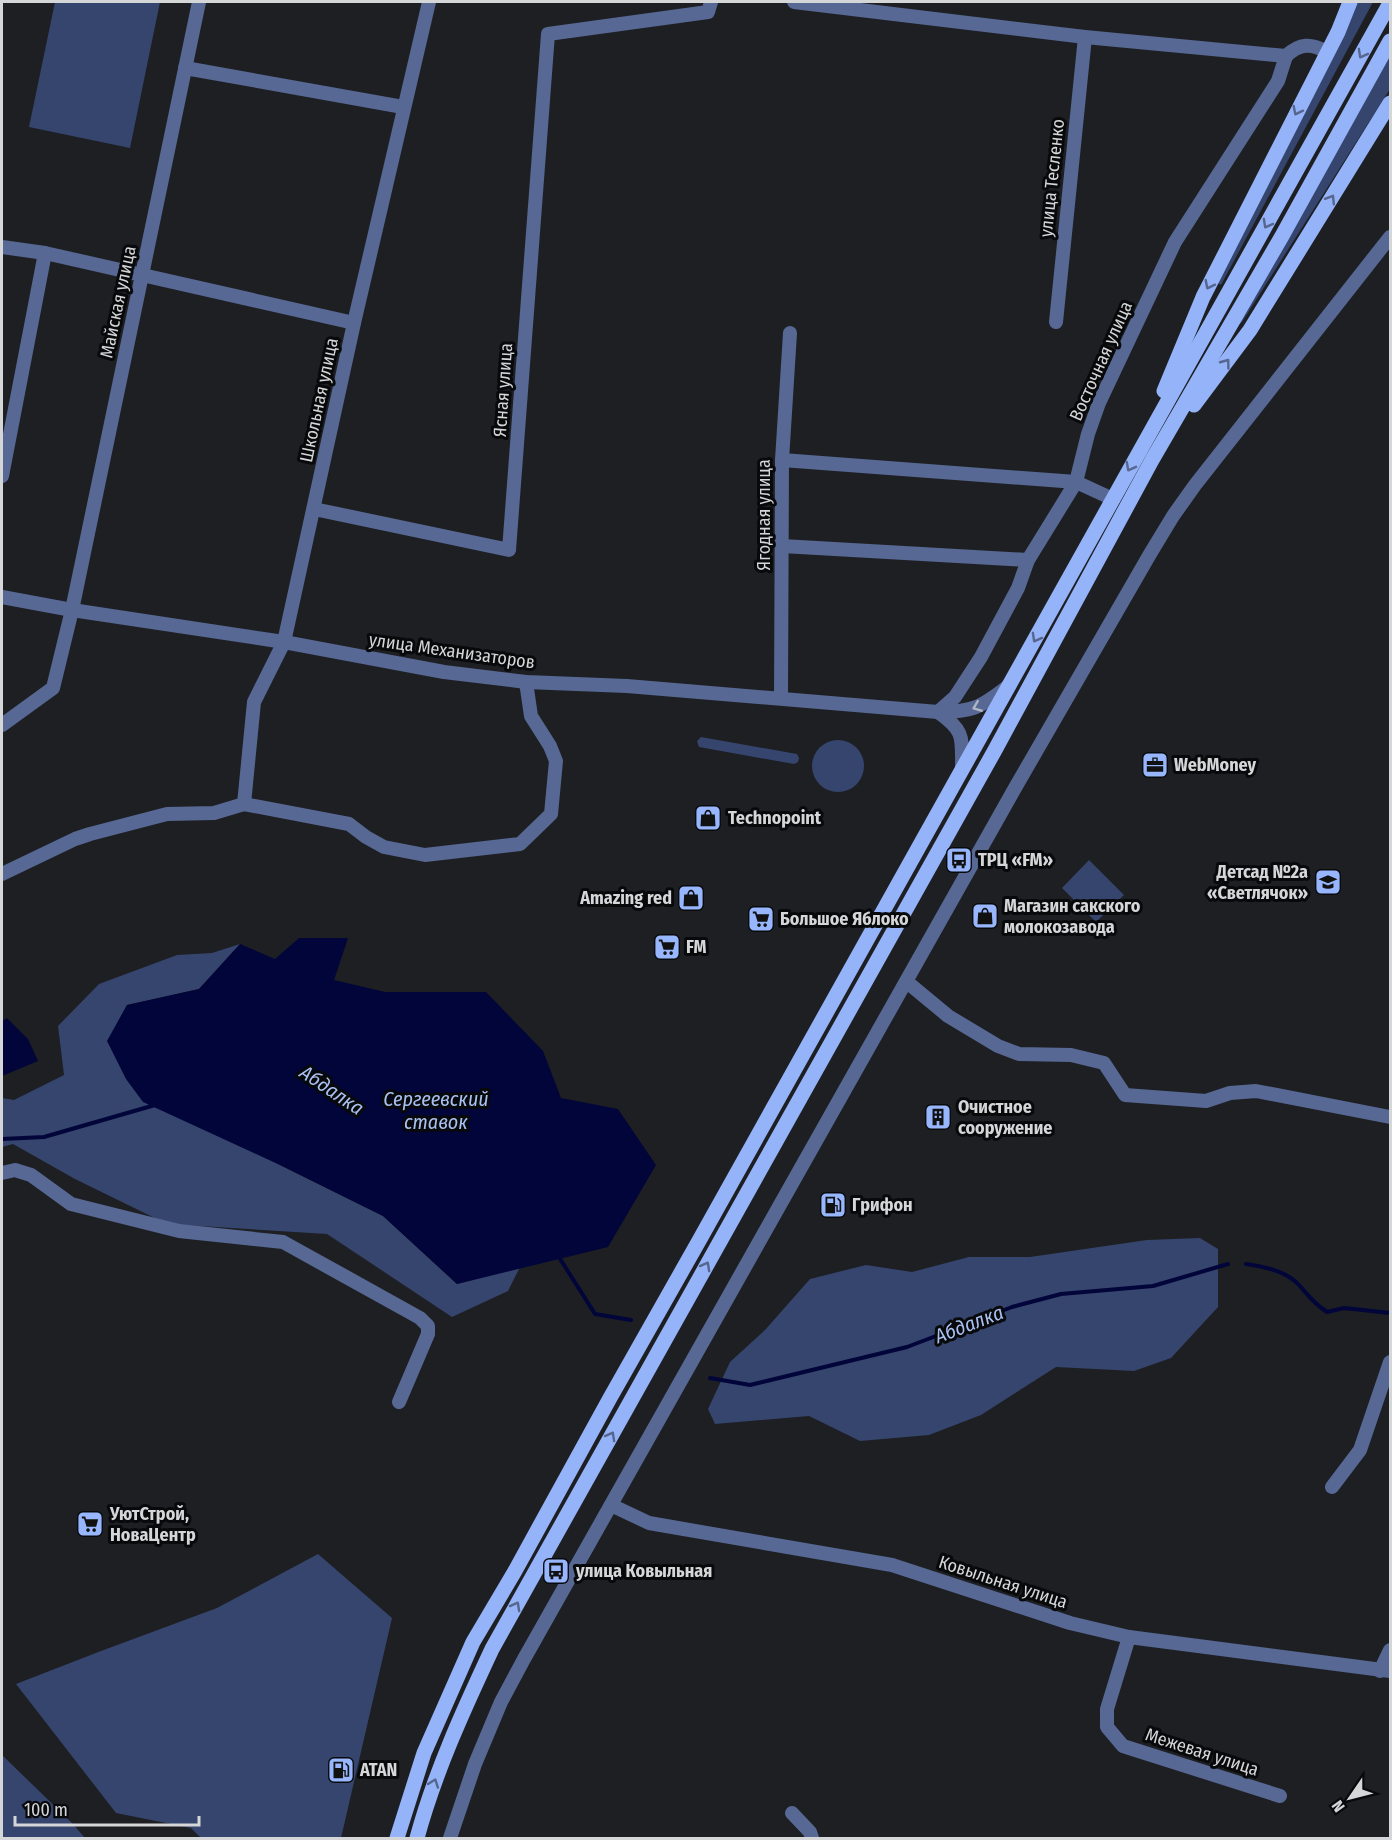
<svg xmlns="http://www.w3.org/2000/svg" width="1392" height="1840" font-family="'Fira Sans Condensed',sans-serif">
<rect width="100%" height="100%" fill="#1e1f23"/>
<!-- green -->
<g fill="#35456e">
<polygon points="55,2 160,2 130,148 29,127"/>
<polygon points="1355,2 1373,2 1221,285 1218,283"/>
<polygon points="1390,55 1390,89 1242,322 1237,326"/>
<polygon points="701,737 797,754 799,758 798,762 794,764 699,747 697,741"/>
<circle cx="838" cy="766" r="26"/>
<polygon points="1089,860 1124,895 1096,922 1062,888"/>
<polygon points="240,944 199,989 127,1005 108,1041 282,1166 383,1216 457,1284 520,1267 508,1291 452,1317 327,1234 167,1224 75,1179 13,1144 2,1147 2,1098 14,1100 64,1075 58,1026 99,984 177,955 212,953"/>
<polygon points="1200,1238 1218,1249 1218,1307 1171,1358 1134,1371 1056,1367 981,1415 929,1435 860,1441 809,1416 715,1424 708,1409 730,1362 765,1330 810,1279 866,1265 912,1272 969,1257 1030,1257 1147,1240"/>
<polygon points="318,1554 392,1618 341,1838 201,1838 191,1828 116,1813 16,1684 101,1651 217,1608"/>
<polygon points="2,1755 73,1824 85,1838 2,1838"/>
</g>
<!-- water -->
<g fill="#020539">
<polygon points="299,938 348,938 334,980 385,992 486,992 543,1051 561,1098 618,1109 656,1165 608,1247 457,1284 383,1216 282,1166 143,1102 126,1079 107,1041 127,1005 199,989 240,944 275,959"/>
<polygon points="7,1018 28,1039 38,1061 2,1076 2,1021"/>
</g>
<g fill="none" stroke-linecap="round" stroke-linejoin="round">
<!-- stream -->
<g stroke="#020539" stroke-width="4">
<polyline points="2,1139 44,1137 155,1105"/>
<polyline points="557,1254 595,1314 631,1320"/>
<path d="M1246 1264C1264 1267 1285 1270 1299 1285 1310 1297 1312 1302 1327 1312L1344 1308 1390 1313"/>
<polyline points="710,1378 750,1385 907,1347 1012,1307 1061,1294 1153,1286 1228,1264"/>
</g>
<!-- minor -->
<g stroke="#566893" stroke-width="14">
<path d="M794 2 1085 37 1286 56C1300 43 1311 43 1327 52"/>
<polyline points="185,68 403,107"/>
<polyline points="2,247 45,253 354,323"/>
<polyline points="1056,322 1085,37"/>
<polyline points="782,460 1076,482 1113,499"/>
<polyline points="2,476 45,253"/>
<polyline points="314,509 509,550 548,34 708,12 711,2"/>
<polyline points="782,546 1028,560"/>
<path d="M2 597 72 610 284 642 444 672 526 682 627 686 938 712C972 712 980 708 1007 687"/>
<polyline points="781,698 782,460 790,333"/>
<polyline points="938,712 955,697 981,657 1018,588 1028,560 1076,482 1088,434 1099,403 1175,242 1278,81 1286,56"/>
<path d="M938 712C965 731 962 737 962 769"/>
<polyline points="2,725 53,688 72,610 199,2"/>
<polyline points="244,804 254,702 284,642 354,323 429,2"/>
<polyline points="2,874 75,839 90,834 167,814 214,813 244,804 349,824 366,837 384,847 425,855 520,844 551,814 556,761 550,746 531,716 526,682"/>
<polyline points="907,982 948,1016 998,1046 1019,1054 1071,1055 1104,1063 1125,1095 1206,1101 1230,1093 1256,1091 1390,1117"/>
<polyline points="2,1173 15,1170 31,1175 71,1204 179,1231 283,1242 420,1318 428,1326 428,1334 399,1402"/>
<polyline points="1332,1487 1360,1450 1390,1362"/>
<polyline points="611,1505 649,1523 892,1565 1070,1623 1129,1637 1390,1671"/>
<polyline points="1129,1637 1107,1709 1107,1727 1123,1746 1280,1796"/>
<polyline points="1380,1671 1390,1650"/>
<polyline points="792,1813 810,1832 812,1838"/>
<polyline points="450,1838 475,1764 501,1702 524,1659 1015,788 1150,554 1173,516 1195,485 1390,237"/>
</g>
<!-- major -->
<g stroke="#95b3f9" stroke-width="15">
<polyline points="1164,391 1203,297 1338,32 1350,2"/>
<polyline points="1194,405 1250,330 1390,103"/>
<polyline points="397,1838 424,1753 473,1642 515,1571 610,1398 700,1239 1390,3"/>
<path d="M417 1838C435 1772 463 1711 492 1649L995 750 1152 460 1282 236 1390 41"/>
</g>
</g>
<!-- one-way arrows -->
<defs><path id="oneway-chevron" d="M-2-3.5L2.5 0L-2 3.5" fill="none" stroke-width="1.6" stroke-linecap="round" stroke-linejoin="round" transform="scale(1.5)"/></defs>
<g stroke="#56668e">
<use href="#oneway-chevron" transform="translate(1362 54) rotate(119)"/>
<use href="#oneway-chevron" transform="translate(1297 111) rotate(117)"/>
<use href="#oneway-chevron" transform="translate(1331 199) rotate(-58)"/>
<use href="#oneway-chevron" transform="translate(1267 224) rotate(119)"/>
<use href="#oneway-chevron" transform="translate(1209 285) rotate(117)"/>
<use href="#oneway-chevron" transform="translate(1226 363) rotate(-53)"/>
<use href="#oneway-chevron" transform="translate(1130 467) rotate(118)"/>
<use href="#oneway-chevron" transform="translate(1036 638) rotate(119)"/>
<use href="#oneway-chevron" transform="translate(706 1266) rotate(-61)"/>
<use href="#oneway-chevron" transform="translate(611 1436) rotate(-61)"/>
<use href="#oneway-chevron" transform="translate(516 1606) rotate(-61)"/>
<use href="#oneway-chevron" transform="translate(434 1783) rotate(-70)"/>
</g>
<use stroke="#afb5c3" href="#oneway-chevron" transform="translate(977 707) rotate(158)"/>
<!-- icons -->
<defs>
<symbol id="office-square" viewBox="-11 -11 22 22"><rect x="-9" y="-9" width="18" height="18" rx="4" fill="#97b6fd" stroke="#08090b"/><path d="M-6-3h4V-5.5h4V-3h4V5H-6ZM-1-4.5V-3h2v-1.5ZM-6 0V1H6V0Z" fill="#111"/></symbol>
<symbol id="shop-square" viewBox="-11 -11 22 22"><rect x="-9" y="-9" width="18" height="18" rx="4" fill="#97b6fd" stroke="#08090b"/><path d="M-5-2.5h2.3a2.7 3.5 0 0 1 5.4 0H5L5.5 6h-11ZM-1.5-2.5h3a1.5 2.3 0 0 0-3 0Z" fill="#111"/></symbol>
<symbol id="bus-square" viewBox="-11 -11 22 22"><rect x="-9" y="-9" width="18" height="18" rx="4" fill="#97b6fd" stroke="#08090b"/><path d="M-5-6H5V4H4V6H2V4H-2V6H-4V4H-5ZM-3.5-4V0h7V-4ZM-3.5 1.2v1.5H-2V1.2ZM2 1.2v1.5H3.5V1.2Z" fill="#111"/></symbol>
<symbol id="school-square" viewBox="-11 -11 22 22"><rect x="-9" y="-9" width="18" height="18" rx="4" fill="#97b6fd" stroke="#08090b"/><path d="M0-5L7-2L0 1L-7-2ZM-4 1L0 2.5L4 1V4Q0 6-4 4Z" fill="#111"/></symbol>
<symbol id="supermarket-square" viewBox="-11 -11 22 22"><rect x="-9" y="-9" width="18" height="18" rx="4" fill="#97b6fd" stroke="#08090b"/><path d="M-6-5.5h2.5l.6 2H6L4.5 2H-2.5L-4.4-4H-6ZM-1.5 3.2a1.3 1.3 0 1 0 .1 0ZM3 3.2a1.3 1.3 0 1 0 .1 0Z" fill="#111"/></symbol>
<symbol id="building-square" viewBox="-11 -11 22 22"><rect x="-9" y="-9" width="18" height="18" rx="4" fill="#97b6fd" stroke="#08090b"/><path d="M-4-6H4V6H1V3H-1V6H-4ZM-2.5-4.3h1.7v1.8h-1.7ZM.8-4.3h1.7v1.8H.8ZM-2.5-1h1.7V.8h-1.7ZM.8-1h1.7V.8H.8Z" fill="#111"/></symbol>
<symbol id="fuel-square" viewBox="-11 -11 22 22"><rect x="-9" y="-9" width="18" height="18" rx="4" fill="#97b6fd" stroke="#08090b"/><path d="M-5.5-6h7V0h2V4h1.3V-2.5L3-4.5l.8-.8L6-3V5H2.5V1h-1V6h-7ZM-4.2-4.7v3.2H.2V-4.7Z" fill="#111"/></symbol>
</defs>
<g fill-rule="evenodd">
<use href="#office-square" x="1140" y="750" width="30" height="30"/>
<use href="#shop-square" x="693" y="803" width="30" height="30"/>
<use href="#bus-square" x="944" y="845" width="30" height="30"/>
<use href="#school-square" x="1313" y="867" width="30" height="30"/>
<use href="#shop-square" x="676" y="883" width="30" height="30"/>
<use href="#shop-square" x="970" y="901" width="30" height="30"/>
<use href="#supermarket-square" x="746" y="904" width="30" height="30"/>
<use href="#supermarket-square" x="652" y="932" width="30" height="30"/>
<use href="#building-square" x="923" y="1102" width="30" height="30"/>
<use href="#fuel-square" x="818" y="1190" width="30" height="30"/>
<use href="#supermarket-square" x="75" y="1509" width="30" height="30"/>
<use href="#bus-square" x="541" y="1556" width="30" height="30"/>
<use href="#fuel-square" x="326" y="1755" width="30" height="30"/>
</g>
<g text-anchor="middle" stroke-width="6" stroke-linejoin="round" paint-order="stroke">
<!-- street labels -->
<g font-size="18" fill="#d5d6d8" stroke="#08090b">
<text transform="translate(1052 178) rotate(-84)" y="6">улица Тесленко</text>
<text transform="translate(118 302) rotate(-78)" y="6">Майская улица</text>
<text transform="translate(1101 361) rotate(-66)" y="6">Восточная улица</text>
<text transform="translate(503 390) rotate(-86)" y="6">Ясная улица</text>
<text transform="translate(319 400) rotate(-78)" y="6">Школьная улица</text>
<text transform="translate(764 515) rotate(-90)" y="6">Ягодная улица</text>
<text transform="translate(452 651) rotate(8)" y="6">улица Механизаторов</text>
<text transform="translate(1003 1582) rotate(18)" y="6">Ковыльная улица</text>
<text transform="translate(1202 1752) rotate(18)" y="6">Межевая улица</text>
</g>
<!-- poi labels -->
<g font-size="18" font-weight="bold" fill="#d5d6d8" stroke="#08090b" text-anchor="start">
<text x="1174" y="771">WebMoney</text>
<text x="728" y="824">Technopoint</text>
<text x="978" y="866">ТРЦ «FM»</text>
<text x="1308" y="878" text-anchor="end">Детсад №2а<tspan x="1308" dy="21">«Светлячок»</tspan></text>
<text x="672" y="904" text-anchor="end">Amazing red</text>
<text x="1004" y="912">Магазин сакского<tspan x="1004" dy="21">молокозавода</tspan></text>
<text x="780" y="925">Большое Яблоко</text>
<text x="686" y="953">FM</text>
<text x="958" y="1113">Очистное<tspan x="958" dy="21">сооружение</tspan></text>
<text x="852" y="1211">Грифон</text>
<text x="110" y="1520">УютСтрой,<tspan x="110" dy="21">НоваЦентр</tspan></text>
<text x="576" y="1577">улица Ковыльная</text>
<text x="360" y="1776">ATAN</text>
</g>
<!-- water labels -->
<g font-size="20" font-style="italic" fill="#a9c0f3" stroke="#08090b">
<text transform="translate(332 1090) rotate(34)" y="7">Абдалка</text>
<text x="436" y="1106">Сергеевский<tspan x="436" dy="23">ставок</tspan></text>
<text transform="translate(969 1324) rotate(-21)" y="7">Абдалка</text>
</g>
</g>
<!-- border -->
<rect width="1392" height="1840" fill="none" stroke="#d5d6d8" stroke-width="6"/>
<!-- north arrow -->
<g transform="translate(1350 1798) rotate(235)" stroke="#08090b" stroke-width="4.5" paint-order="stroke">
<path d="M0-4.5L10 22L0 15L-10 22Z" fill="#d5d6d8"/>
<text y="-9" font-size="16" font-weight="bold" text-anchor="middle" fill="#d5d6d8">N</text>
</g>
<!-- scale -->
<path d="M15 1816v9h184v-9" fill="none" stroke="#d5d6d8" stroke-width="3"/>
<text x="24" y="1816" font-size="18" fill="#d5d6d8" stroke="#08090b" stroke-width="4.5" paint-order="stroke">100 m</text>
</svg>
